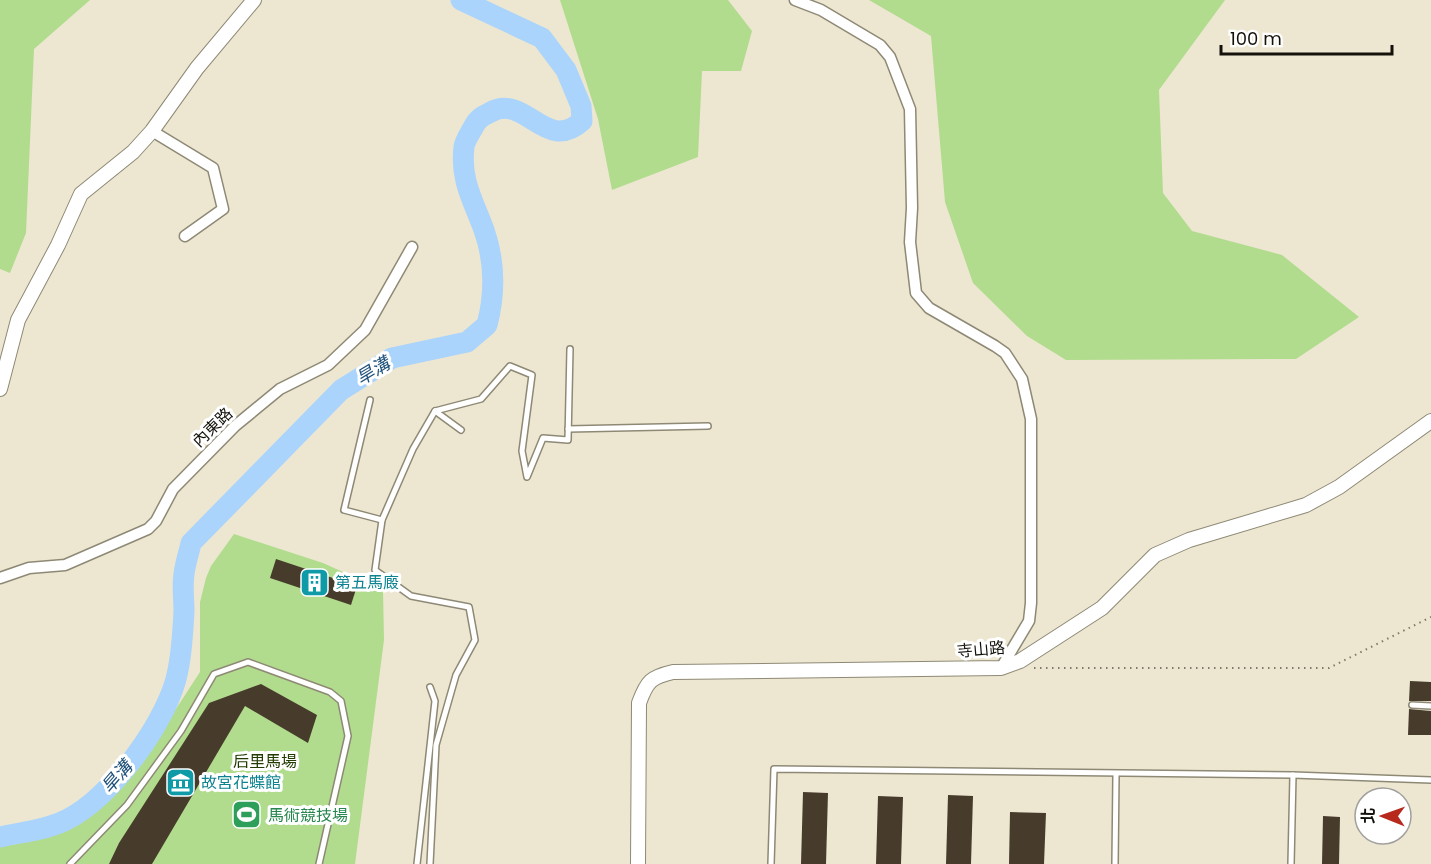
<svg xmlns="http://www.w3.org/2000/svg" width="1431" height="864" font-family="Poppins,'Noto Sans TC',sans-serif">
<rect width="100%" height="100%" fill="#ede7d2"/>
<!-- green -->
<g fill="#b1dc8d">
<polygon points="0,0 90,0 34,49 26,233 10,273 0,269"/>
<polygon points="560,0 728,0 752,31 741,71 702,71 698,157 612,190 598,119"/>
<polygon points="869,0 1225,0 1159,90 1163,193 1192,231 1282,255 1359,317 1296,359 1066,360 1027,336 973,283 945,202 931,36"/>
<polygon points="234,534 323,563 383,590 384,640 355,864 0,864 0,847 37,840 69,830 91,816 138,767 200,672 200,602 206,578 211,566"/>
</g>
<g fill="none" stroke-linecap="round" stroke-linejoin="round">
<!-- river -->
<path stroke="#aad4fb" stroke-width="21" d="M0 837C22 832 46 830 66 820 111 799 170 718 178 670 182 651 183 630 184 611 184 599 182 586 184 574 185 564 189 553 191 543L341 390 392 358 467 342 487 325C495 294 495 261 484 230 473 200 460 180 464 147 465 140 471 132 474 126 478 118 483 116 491 112 525 93 546 154 582 121L581 106 566 70 542 38 461 0"/>
</g>
<!-- building -->
<g fill="#473b2c">
<polygon points="276,559 357,586 351,605 270,578"/>
<polygon points="1410,681 1431,682 1431,701 1409,701"/>
<polygon points="261,684 317,715 308,743 245,706 152,864 109,864 119,843 209,703"/>
<polygon points="1409,709 1431,711 1431,735 1408,735"/>
<polygon points="803,792 828,793 826,864 801,864"/>
<polygon points="948,795 973,796 971,864 946,864"/>
<polygon points="878,796 903,797 901,864 876,864"/>
<polygon points="1010,812 1046,813 1044,864 1009,864"/>
<polygon points="1323,816 1340,817 1339,864 1322,864"/>
</g>
<g fill="none" stroke-linecap="round" stroke-linejoin="round">
<defs>
<g id="service">
<polyline points="370,400 344,510 382,520"/>
<polyline points="435,411 461,430"/>
<polyline points="568,429 708,426"/>
<polyline points="1412,705 1431,706"/>
<polyline points="70,864 127,805 181,731 214,674 248,662 330,692 341,701 348,736 319,864"/>
<polyline points="417,864 435,701 430,687"/>
<polyline points="430,864 436,745 456,675 475,640 469,607 411,596 375,570 382,520 413,449 435,411 481,399 510,366 532,375 522,451 527,477 543,438 568,440 570,349"/>
<polyline points="771,864 774,769 1293,775 1431,780"/>
<polyline points="1115,864 1116,775"/>
<polyline points="1291,864 1293,775"/>
</g>
<g id="minor">
<polyline points="795,0 821,10 880,45 890,57 910,109 912,208 910,242 916,293 929,308 995,346 1005,353 1022,379 1031,419 1031,603 1029,621 1001,668"/>
<polyline points="152,131 213,168 223,209 185,236"/>
<polyline points="0,578 29,568 65,565 148,529 156,521 173,489 235,426 280,389 328,365 365,330 412,247"/>
</g>
<g id="tertiary">
<polyline points="0,389 18,320 58,245 81,194 133,152 152,131 197,68 254,0"/>
<path d="M638 864 639 703C647 681 651 677 673 672L1001 668 1020 661 1102 608 1155 555 1189 540 1306 505 1339 487 1431 421"/>
</g>
</defs>
<!-- service casing -->
<use href="#service" stroke="#8e8975" stroke-width="8"/>
<!-- minor casing -->
<use href="#minor" stroke="#8e8975" stroke-width="13"/>
<!-- tertiary casing -->
<use href="#tertiary" stroke="#8e8975" stroke-width="16"/>
<!-- path -->
<polyline stroke="#7e7a6c" stroke-width="2" stroke-dasharray="1.5 4.5" stroke-linecap="butt" points="1034,668 1329,668 1431,617"/>
<!-- service -->
<use href="#service" stroke="#fff" stroke-width="5"/>
<!-- minor -->
<use href="#minor" stroke="#fff" stroke-width="10"/>
<!-- tertiary -->
<use href="#tertiary" stroke="#fff" stroke-width="14"/>
</g>
<!-- icons -->
<defs>
<symbol id="building-square" viewBox="-11 -11 22 22"><rect x="-9" y="-9" width="18" height="18" rx="4" fill="#0f9aa8" stroke="#fff"/><path d="M-4-6H4V6H1V3H-1V6H-4ZM-2.5-4.3h1.7v1.8h-1.7ZM.8-4.3h1.7v1.8H.8ZM-2.5-1h1.7V.8h-1.7ZM.8-1h1.7V.8H.8Z" fill="#fff"/></symbol>
<symbol id="museum-square" viewBox="-11 -11 22 22"><rect x="-9" y="-9" width="18" height="18" rx="4" fill="#0f9aa8" stroke="#fff"/><path d="M0-6L6-3V-2H-6V-3ZM-5-1h2V3h-2ZM-1-1h2V3h-2ZM3-1h2V3H3ZM-6 4H6V6H-6Z" fill="#fff"/></symbol>
<symbol id="stadium-square" viewBox="-11 -11 22 22"><rect x="-9" y="-9" width="18" height="18" rx="4" fill="#2e9e5b" stroke="#fff"/><path d="M0-5a6.5 5 0 1 0 0 10a6.5 5 0 1 0 0-10ZM-3.5-1.8h7v3.6h-7Z" fill="#fff"/></symbol>
</defs>
<g fill-rule="evenodd">
<use href="#building-square" x="298" y="566" width="33" height="33"/>
<use href="#museum-square" x="164" y="766" width="33" height="33"/>
<use href="#stadium-square" x="230" y="798" width="33" height="33"/>
</g>
<g text-anchor="middle" stroke-width="6" stroke-linejoin="round" paint-order="stroke">
<!-- street labels -->
<g font-size="16" fill="#13110a" stroke="#fff">
<text transform="translate(212 427) rotate(-44)" y="6">內東路</text>
<text transform="translate(981 649) rotate(-5)" y="6">寺山路</text>
</g>
<!-- culture labels -->
<g font-size="16" fill="#0d838f" stroke="#fff" text-anchor="start">
<text x="335" y="588">第五馬廄</text>
<text x="201" y="788">故宮花蝶館</text>
</g>
<!-- park labels -->
<g font-size="16" fill="#213b00" stroke="#fff">
<text x="265" y="767">后里馬場</text>
</g>
<!-- leisure labels -->
<g font-size="16" fill="#27864d" stroke="#fff" text-anchor="start">
<text x="268" y="821">馬術競技場</text>
</g>
<!-- water labels -->
<g font-size="18" font-style="italic" fill="#1f517a" stroke="#fff">
<text transform="translate(373 371) rotate(-31)" y="6">旱溝</text>
<text transform="translate(117 777) rotate(-49)" y="6">旱溝</text>
</g>
</g>
<!-- north arrow -->
<g transform="translate(1383 816) rotate(271)"><circle r="28" fill="#ffffff" stroke="#a1a09d" stroke-width="1.5"/>
<path d="M0-4.5L10 22L0 15L-10 22Z" fill="#b7291d"/>
<text y="-9" font-size="16" font-weight="bold" text-anchor="middle" fill="#13110a">北</text>
</g>
<!-- scale -->
<path d="M1221 45v9h171v-9" fill="none" stroke="#13110a" stroke-width="3"/>
<text x="1230" y="45" font-size="18" fill="#13110a" stroke="#ffffff" stroke-width="4.5" paint-order="stroke">100 m</text>
</svg>
